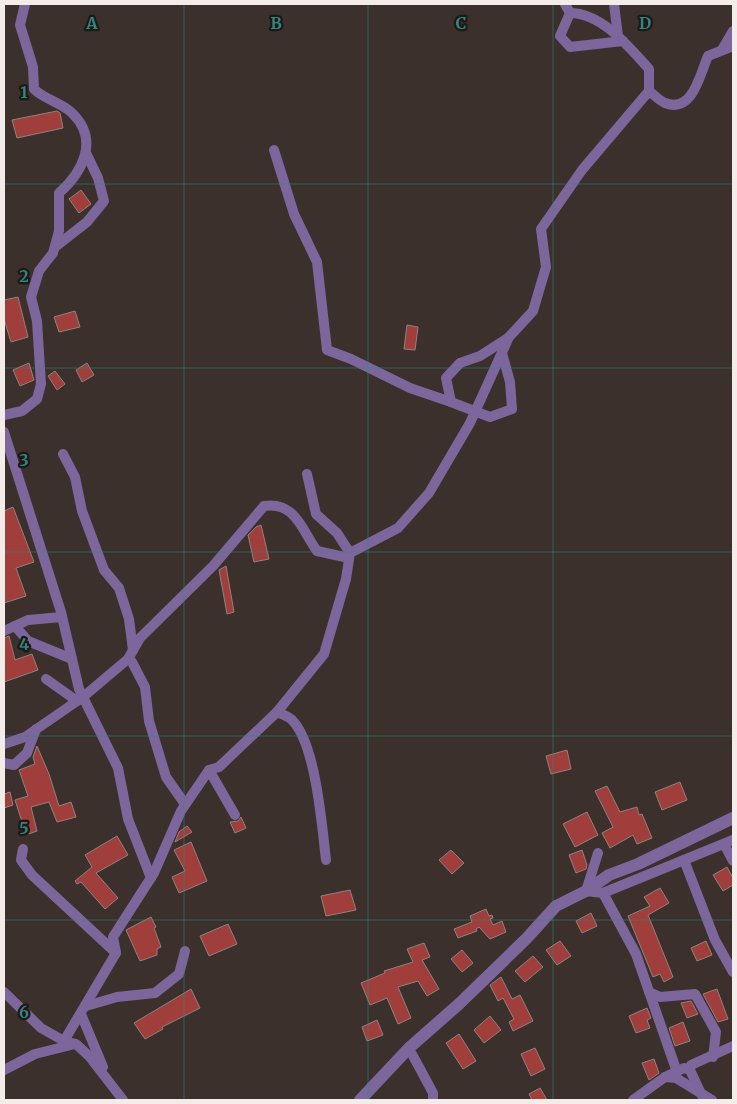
<svg xmlns="http://www.w3.org/2000/svg" width="737" height="1104" font-family="Merriweather,serif">
<rect width="100%" height="100%" fill="#3b302c"/>
<!-- building -->
<g fill="#9f3e3b" stroke="#908281">
<polygon points="57,111 60,113 63,128 17,138 12,120"/>
<polygon points="81,190 91,204 79,213 69,199"/>
<polygon points="18,297 28,337 11,342 4,319 4,300"/>
<polygon points="75,311 80,327 59,332 54,317"/>
<polygon points="407,325 418,327 415,350 404,349"/>
<polygon points="29,363 34,380 20,386 13,370"/>
<polygon points="87,363 94,375 82,382 76,370"/>
<polygon points="55,371 65,384 57,390 48,376"/>
<polygon points="13,507 34,562 16,568 26,596 4,603 4,511"/>
<polygon points="261,525 269,559 254,562 248,535 256,527"/>
<polygon points="226,566 234,612 227,614 219,570"/>
<polygon points="9,636 15,660 32,654 38,670 4,682 4,638"/>
<polygon points="37,746 49,774 59,806 71,802 76,817 57,822 49,802 31,807 37,831 29,834 26,827 24,828 15,800 28,796 19,770 35,764 33,757"/>
<polygon points="567,750 571,769 551,774 546,756"/>
<polygon points="680,782 687,800 662,810 655,792"/>
<polygon points="607,786 620,812 637,807 639,815 642,814 652,838 637,844 633,835 610,848 602,833 613,827 595,791"/>
<polygon points="10,792 13,805 4,808 4,794"/>
<polygon points="587,812 598,835 575,847 563,824"/>
<polygon points="241,817 246,828 235,833 230,822 238,821"/>
<polygon points="187,826 192,832 175,842 179,832"/>
<polygon points="117,836 128,855 96,873 118,898 105,909 81,882 77,884 75,881 92,867 85,855"/>
<polygon points="191,842 207,881 179,893 172,877 185,871 174,850"/>
<polygon points="451,850 464,863 452,874 439,860"/>
<polygon points="582,850 587,865 586,869 576,873 569,855"/>
<polygon points="727,867 733,878 733,885 723,891 713,875"/>
<polygon points="660,888 669,903 648,915 673,977 664,982 660,974 653,977 628,916 650,906 644,897"/>
<polygon points="350,890 356,910 326,916 321,896"/>
<polygon points="486,909 489,916 492,915 493,918 490,919 493,925 502,921 506,932 490,939 479,927 476,929 477,931 458,938 454,929 472,922 470,916"/>
<polygon points="591,913 597,926 582,933 576,921"/>
<polygon points="151,917 156,927 154,928 161,947 157,949 157,955 140,961 126,930"/>
<polygon points="228,924 237,944 209,956 200,936"/>
<polygon points="560,941 571,956 557,965 546,950"/>
<polygon points="706,941 712,955 697,961 691,948"/>
<polygon points="424,943 430,957 422,960 439,989 427,996 418,981 398,987 411,1018 398,1024 387,998 370,1005 361,983 385,973 384,971 413,962 407,949"/>
<polygon points="462,950 473,963 462,972 451,959"/>
<polygon points="533,956 543,967 525,982 515,971"/>
<polygon points="501,977 512,999 520,995 533,1021 513,1031 509,1022 514,1019 503,998 498,1001 490,985"/>
<polygon points="191,989 200,1008 162,1027 163,1029 145,1039 134,1023"/>
<polygon points="717,989 728,1019 718,1022 703,994"/>
<polygon points="691,1001 698,1014 687,1018 681,1003"/>
<polygon points="647,1008 651,1018 647,1020 650,1028 636,1033 629,1016"/>
<polygon points="490,1016 501,1030 484,1043 474,1030"/>
<polygon points="377,1020 383,1035 367,1041 362,1027"/>
<polygon points="683,1022 690,1041 675,1046 669,1028"/>
<polygon points="459,1034 476,1061 463,1069 446,1043"/>
<polygon points="535,1048 545,1069 531,1076 521,1054"/>
<polygon points="654,1059 659,1073 649,1080 642,1063"/>
<polygon points="540,1088 547,1100 532,1100 529,1094"/>
</g>
<g fill="none" stroke-linecap="round" stroke-linejoin="round">
<!-- minor -->
<g stroke="#7d669c" stroke-width="10">
<path d="M565 4 570 13C602 13 629 47 649 69V91"/>
<polyline points="614,4 618,36"/>
<polyline points="570,13 560,36 570,47 623,41"/>
<polyline points="723,48 733,31"/>
<polyline points="274,150 294,214 317,262 327,350 351,359 410,388 451,402"/>
<polyline points="55,247 87,222 104,201 98,178 87,155"/>
<polyline points="502,353 510,382 512,409 490,417 451,402 446,378 460,363 480,356 508,338"/>
<path d="M4 415 22 411 37 399 41 384 37 321 31 297 39 271 53 253 59 231V193C83 172 99 140 73 114 63 103 45 100 34 89L33 67 20 25 25 4"/>
<polyline points="4,432 61,612 79,689 118,768 128,819 151,878"/>
<polyline points="63,454 75,477 82,511 104,570 119,588 129,619 133,650"/>
<polyline points="307,474 316,514 337,533 350,553"/>
<polyline points="15,626 28,641 72,659"/>
<polyline points="4,631 28,620 62,617"/>
<polyline points="128,659 132,662 145,687 149,721 166,777 185,804"/>
<polyline points="46,679 77,701"/>
<path d="M277 712C281 714 287 716 291 719 316 742 322 827 326 860"/>
<path d="M4 744 25 737 83 697 128 659 140 638 213 566 264 506C295 501 302 530 317 551L349 558"/>
<polyline points="4,763 14,765 27,753 36,729"/>
<polyline points="209,770 235,815"/>
<polyline points="724,844 733,861"/>
<polyline points="23,849 21,860 32,875 116,953"/>
<polyline points="598,853 586,891 603,893 733,840"/>
<polyline points="684,860 715,940 733,972"/>
<polyline points="603,893 636,954 677,1072"/>
<polyline points="4,992 41,1028 64,1041 76,1044 89,1056 123,1100"/>
<polyline points="649,992 660,997 695,994 716,1032 713,1057"/>
<polyline points="86,1006 117,997 155,993 179,974 185,951"/>
<polyline points="81,1014 103,1067"/>
<path d="M64 1041 116 953 113 937 154 873 181 811 209 770 219 767 277 712 324 654 346 579 350 553 398 528 429 493 470 423 509 337 533 311 546 267 541 229 582 170 649 91C654 95 660 101 665 103 693 114 700 74 708 56L733 46"/>
<polyline points="412,1054 433,1093 433,1100"/>
<polyline points="4,1070 35,1054 75,1044"/>
<polyline points="690,1070 691,1065 733,1046"/>
<polyline points="665,1077 676,1078 712,1100"/>
<polyline points="633,1100 665,1077 684,1068 690,1070 704,1100"/>
</g>
<!-- tertiary -->
<polyline stroke="#7d669c" stroke-width="12" points="360,1100 409,1048 459,1004 526,939 556,906 586,891 609,875 638,864 733,818"/>
</g>
<!-- grid -->
<path fill="none" stroke="#318880" stroke-width="1" stroke-opacity="0.55" d="M184 4V1100M368 4V1100M553 4V1100M4 184H733M4 368H733M4 552H733M4 736H733M4 920H733"/>
<g font-size="16" text-anchor="middle" font-weight="bold" fill="#318880" stroke="#1e1917" stroke-width="4.5" stroke-linejoin="round" paint-order="stroke">
<text x="92" y="29">A</text>
<text x="276" y="29">B</text>
<text x="461" y="29">C</text>
<text x="645" y="29">D</text>
<text x="24" y="98">1</text>
<text x="24" y="282">2</text>
<text x="24" y="466">3</text>
<text x="24" y="650">4</text>
<text x="24" y="834">5</text>
<text x="24" y="1018">6</text>
</g>
<!-- border -->
<rect width="737" height="1104" fill="none" stroke="#f4ece9" stroke-width="10"/>
</svg>
